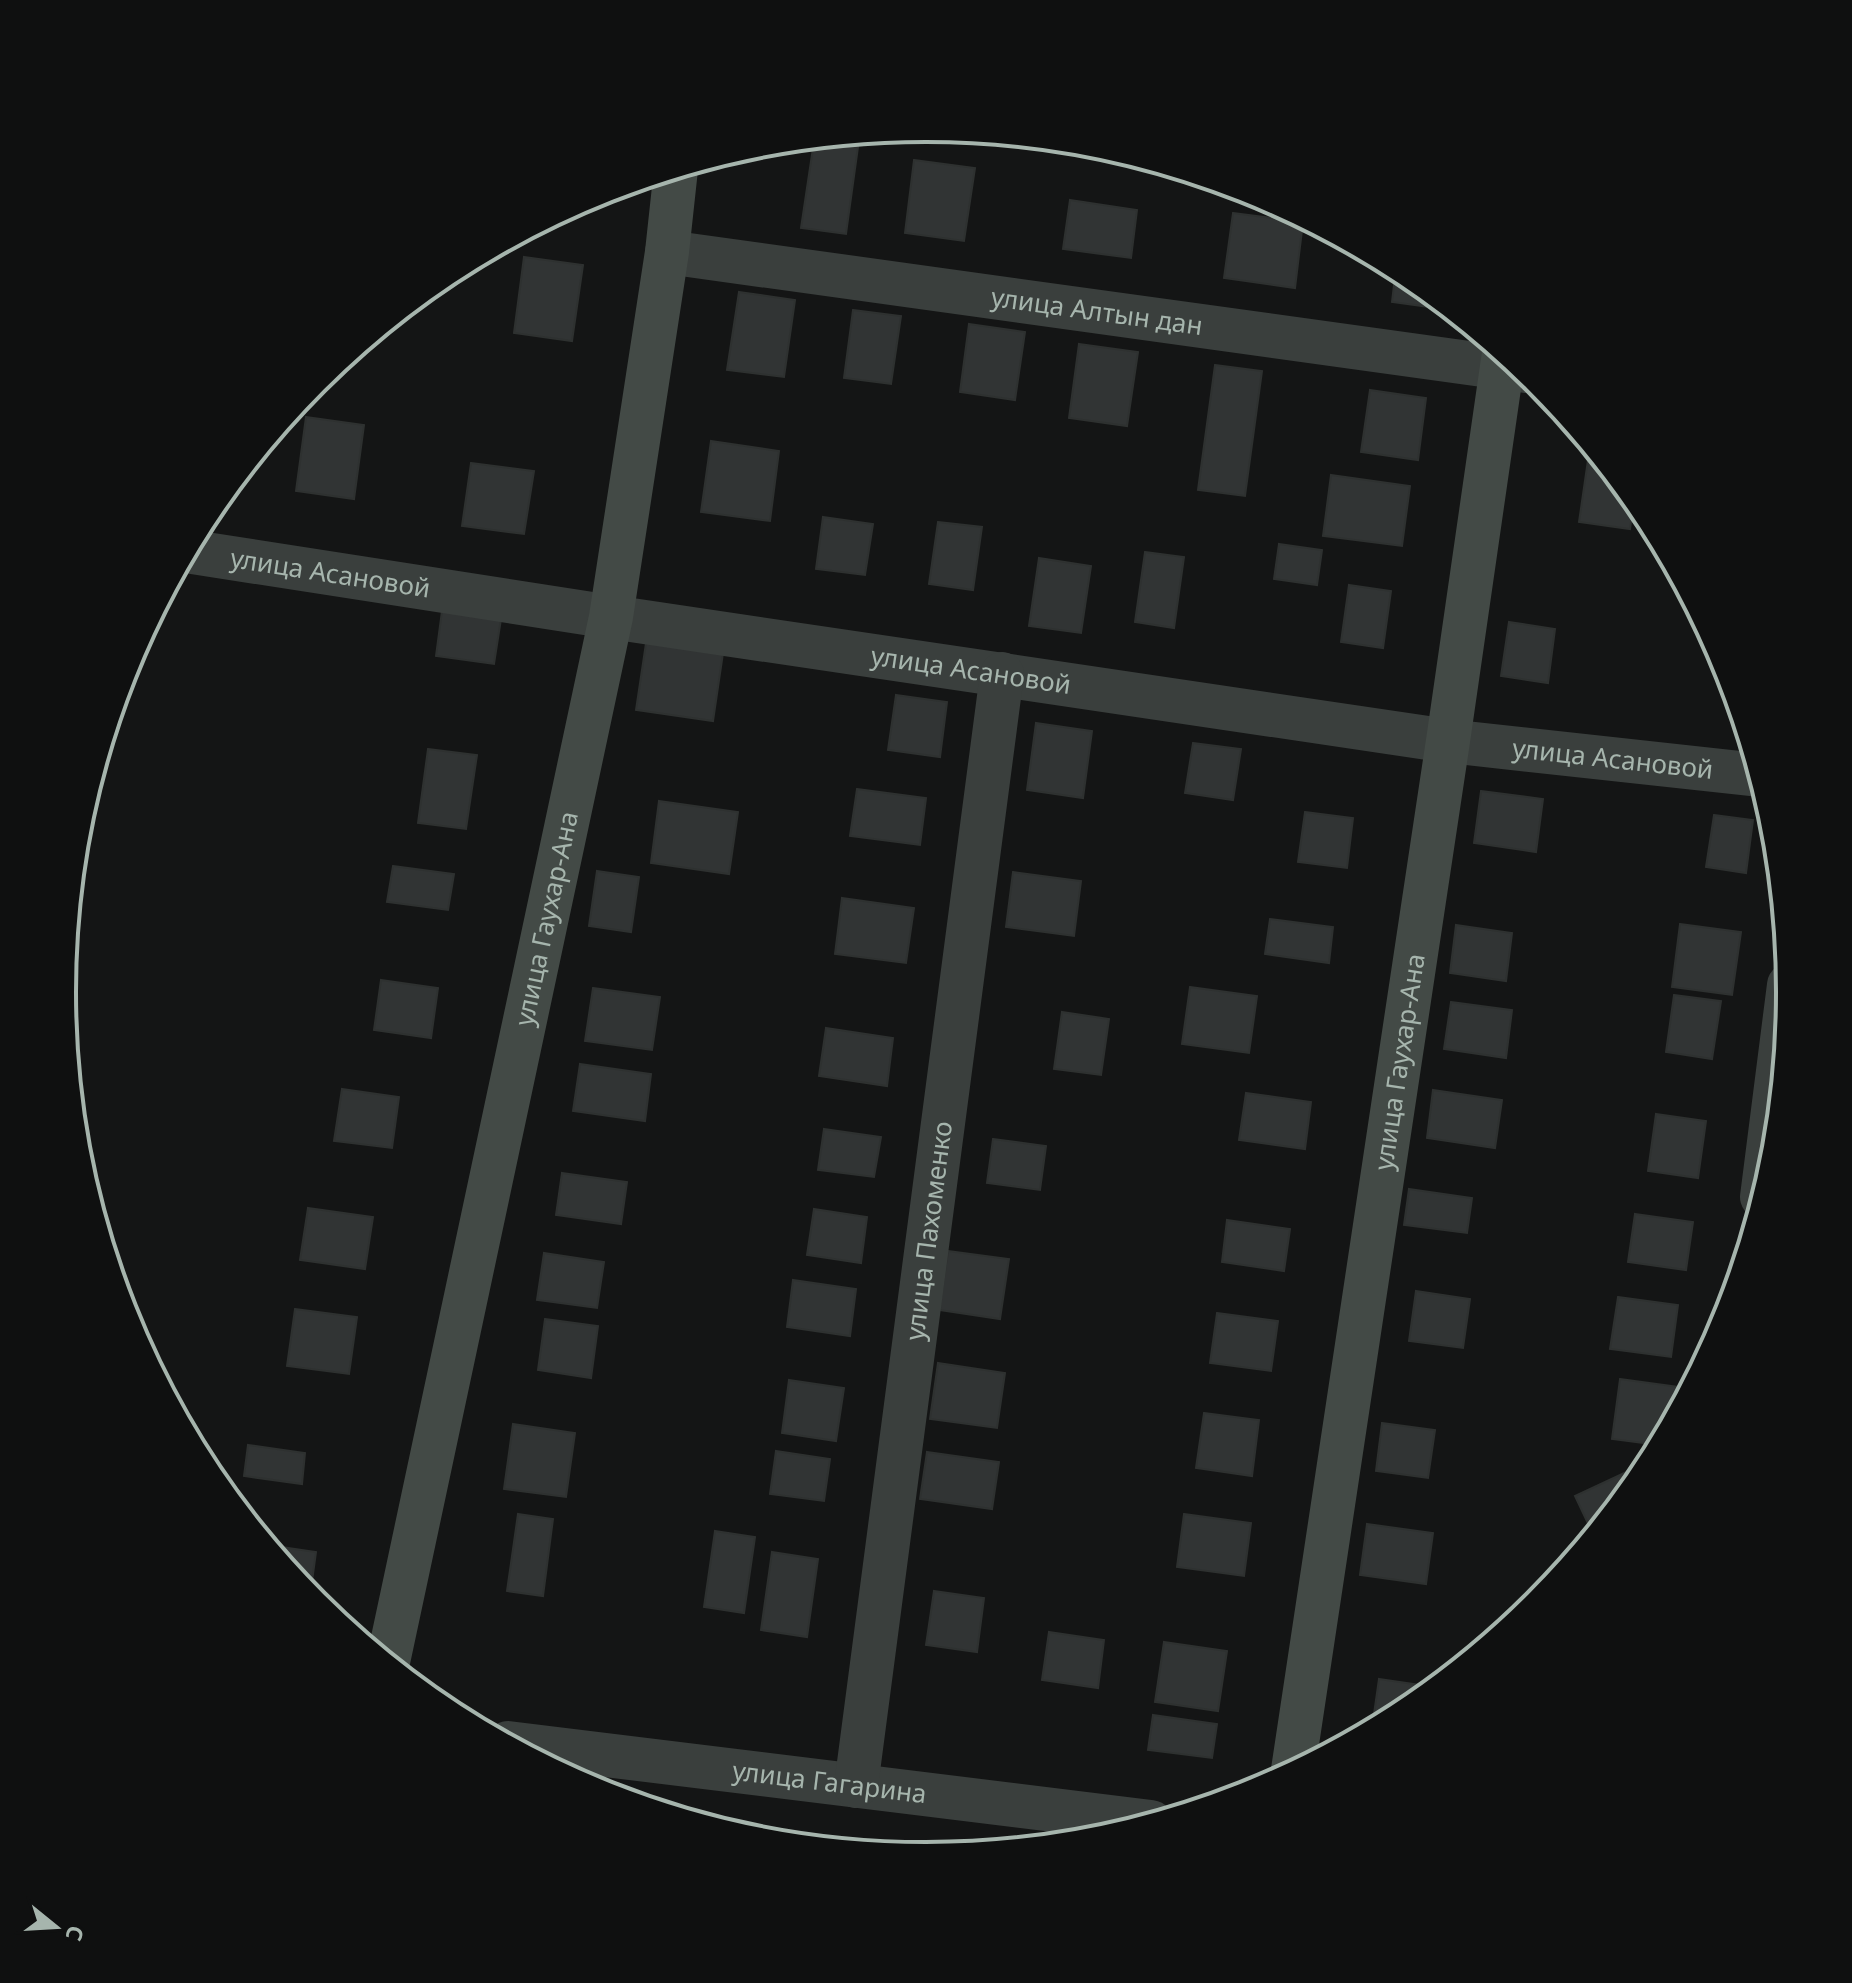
<svg xmlns="http://www.w3.org/2000/svg" width="1852" height="1983" font-family="'Noto Sans',sans-serif">
<rect width="100%" height="100%" fill="#141515"/>
<!-- building -->
<g fill="#313434" stroke="#2e3130" stroke-width="2">
<polygon points="814,141 858,147 846,234 801,228"/>
<polygon points="914,160 975,168 964,241 905,233"/>
<polygon points="1070,200 1137,210 1131,258 1063,249"/>
<polygon points="1233,213 1303,222 1295,288 1224,278"/>
<polygon points="524,257 583,265 572,341 514,333"/>
<polygon points="1396,268 1406,273 1444,305 1444,309 1392,302"/>
<polygon points="739,292 795,300 784,377 727,370"/>
<polygon points="853,310 901,316 891,384 844,378"/>
<polygon points="969,324 1025,332 1015,400 960,392"/>
<polygon points="1079,344 1138,352 1127,426 1069,418"/>
<polygon points="1215,365 1262,371 1245,496 1198,490"/>
<polygon points="1370,390 1426,398 1418,460 1361,452"/>
<polygon points="306,417 364,425 354,499 296,491"/>
<polygon points="711,441 779,451 770,521 701,512"/>
<polygon points="1590,446 1634,499 1630,529 1579,522"/>
<polygon points="471,463 534,471 524,534 462,526"/>
<polygon points="247,464 245,478 236,477"/>
<polygon points="1331,475 1410,486 1402,546 1323,536"/>
<polygon points="823,517 873,524 865,575 816,569"/>
<polygon points="938,522 982,527 973,590 929,584"/>
<polygon points="1279,544 1322,550 1317,585 1274,579"/>
<polygon points="1145,552 1184,557 1174,628 1135,622"/>
<polygon points="1039,558 1091,566 1081,633 1029,626"/>
<polygon points="1349,585 1391,591 1383,648 1341,642"/>
<polygon points="442,611 501,619 494,664 436,656"/>
<polygon points="1509,622 1555,629 1548,683 1501,676"/>
<polygon points="646,643 723,653 713,721 636,710"/>
<polygon points="1729,675 1736,701 1725,699"/>
<polygon points="896,695 947,702 940,757 888,750"/>
<polygon points="1036,723 1092,731 1083,798 1027,790"/>
<polygon points="1193,743 1241,749 1233,800 1185,793"/>
<polygon points="428,749 477,755 466,829 418,823"/>
<polygon points="857,789 926,798 920,845 850,836"/>
<polygon points="1481,791 1543,799 1536,852 1474,843"/>
<polygon points="659,801 738,812 729,874 651,863"/>
<polygon points="83,808 73,879 79,822"/>
<polygon points="1305,812 1353,818 1347,868 1298,862"/>
<polygon points="1714,815 1753,820 1746,873 1706,867"/>
<polygon points="393,866 454,874 448,910 387,902"/>
<polygon points="597,871 639,877 631,932 589,926"/>
<polygon points="1013,872 1081,881 1074,936 1006,927"/>
<polygon points="842,898 914,908 906,963 835,954"/>
<polygon points="1270,919 1333,927 1329,963 1265,954"/>
<polygon points="1680,924 1741,932 1732,995 1672,987"/>
<polygon points="1456,925 1512,933 1506,981 1450,973"/>
<polygon points="381,980 438,988 431,1038 374,1030"/>
<polygon points="1190,987 1257,996 1249,1053 1182,1044"/>
<polygon points="593,988 660,997 652,1050 585,1041"/>
<polygon points="1674,995 1721,1001 1712,1059 1666,1052"/>
<polygon points="1451,1002 1512,1010 1506,1058 1444,1049"/>
<polygon points="1062,1012 1109,1019 1101,1075 1054,1069"/>
<polygon points="826,1028 893,1038 887,1086 819,1076"/>
<polygon points="580,1064 651,1074 645,1121 573,1111"/>
<polygon points="342,1089 399,1097 392,1148 334,1141"/>
<polygon points="1433,1090 1502,1100 1495,1148 1427,1138"/>
<polygon points="1246,1093 1311,1102 1305,1149 1239,1140"/>
<polygon points="1656,1114 1706,1121 1698,1178 1648,1171"/>
<polygon points="824,1129 881,1137 874,1177 818,1170"/>
<polygon points="993,1139 1046,1146 1040,1190 987,1183"/>
<polygon points="562,1173 627,1182 621,1224 556,1215"/>
<polygon points="1409,1189 1472,1198 1467,1233 1404,1225"/>
<polygon points="308,1208 373,1217 365,1269 300,1260"/>
<polygon points="814,1209 867,1217 861,1263 807,1255"/>
<polygon points="1635,1214 1693,1222 1686,1270 1628,1262"/>
<polygon points="1227,1220 1290,1229 1284,1271 1222,1262"/>
<polygon points="948,1251 1009,1259 1000,1319 939,1310"/>
<polygon points="544,1253 604,1262 597,1308 537,1300"/>
<polygon points="793,1280 856,1289 850,1336 787,1327"/>
<polygon points="1416,1291 1470,1299 1463,1348 1409,1341"/>
<polygon points="1618,1297 1678,1305 1671,1357 1610,1349"/>
<polygon points="295,1309 357,1317 349,1374 287,1366"/>
<polygon points="1217,1313 1278,1321 1271,1371 1210,1363"/>
<polygon points="545,1319 598,1326 591,1378 538,1370"/>
<polygon points="938,1363 1005,1373 997,1428 930,1419"/>
<polygon points="1620,1379 1687,1388 1687,1393 1658,1445 1612,1439"/>
<polygon points="789,1380 844,1388 836,1441 782,1433"/>
<polygon points="1204,1413 1259,1420 1252,1476 1196,1468"/>
<polygon points="1382,1423 1435,1430 1428,1478 1376,1471"/>
<polygon points="513,1424 575,1433 566,1497 504,1489"/>
<polygon points="248,1445 305,1453 302,1484 244,1476"/>
<polygon points="776,1451 830,1459 824,1501 770,1494"/>
<polygon points="927,1452 999,1462 992,1509 920,1499"/>
<polygon points="1650,1461 1644,1472 1593,1534 1575,1496"/>
<polygon points="518,1514 553,1519 543,1596 507,1591"/>
<polygon points="1184,1514 1251,1523 1244,1576 1177,1567"/>
<polygon points="1367,1524 1433,1533 1426,1584 1360,1575"/>
<polygon points="715,1531 755,1537 744,1613 704,1607"/>
<polygon points="268,1545 316,1552 310,1596"/>
<polygon points="772,1552 818,1559 807,1637 761,1630"/>
<polygon points="934,1591 984,1598 977,1652 926,1645"/>
<polygon points="1049,1632 1104,1640 1098,1688 1042,1680"/>
<polygon points="1164,1642 1227,1651 1218,1711 1155,1702"/>
<polygon points="1379,1679 1428,1686 1427,1692 1406,1710 1372,1728"/>
<polygon points="1153,1715 1217,1724 1212,1758 1148,1750"/>
</g>
<g fill="none" stroke-linecap="round" stroke-linejoin="round">
<!-- street -->
<g stroke="#3a3f3d" stroke-width="44">
<path id="s1" d="M667 252 1526 371"/>
<path id="s2" d="M186 551 611 617 1448 741 1759 775"/>
<polyline points="1762,1197 1789,985"/>
<path id="s3" d="M508 1743 1151 1822"/>
<path id="s4" d="M856 1786 1002 674"/>
</g>
<!-- secondary -->
<g stroke="#434a46" stroke-width="44">
<path id="s5" d="M388 1662 611 617 667 252 676 169"/>
<path id="s6" d="M1293 1770 1448 741 1504 353"/>
</g>
</g>
<g text-anchor="middle" stroke-width="6" stroke-linejoin="round" paint-order="stroke">
<!-- street labels -->
<g font-size="26" fill="#a6b5ad" stroke="#0f1010">
<text dy="9" stroke="none"><textPath href="#s1" startOffset="434">улица Алтын дан</textPath></text>
<text dy="9" stroke="none"><textPath href="#s2" startOffset="146">улица Асановой</textPath></text>
<text dy="9" stroke="none"><textPath href="#s2" startOffset="794">улица Асановой</textPath></text>
<text dy="9" stroke="none"><textPath href="#s2" startOffset="1442">улица Асановой</textPath></text>
<text dy="9" stroke="none"><textPath href="#s5" startOffset="760">улица Гаухар-Ана</textPath></text>
<text dy="9" stroke="none"><textPath href="#s6" startOffset="716">улица Гаухар-Ана</textPath></text>
<text dy="9" stroke="none"><textPath href="#s4" startOffset="560">улица Пахоменко</textPath></text>
<text dy="9" stroke="none"><textPath href="#s3" startOffset="324">улица Гагарина</textPath></text>
</g>
</g>
<!-- crop -->
<path d="M0 0H1852V1983H0ZM76 992a850 850 0 1 1 1700 0a850 850 0 1 1-1700 0Z" fill="#0f1010" fill-rule="evenodd"/>
<path fill="none" stroke="#a6b5ad" stroke-width="4" d="M76 992a850 850 0 1 1 1700 0a850 850 0 1 1-1700 0Z"/>
<!-- north arrow -->
<g transform="translate(56 1927) rotate(108)" stroke="#0f1010" stroke-width="6" paint-order="stroke">
<path d="M0-6L14 30L0 20L-14 30Z" fill="#a6b5ad"/>
<text y="-12" font-size="22" font-weight="bold" text-anchor="middle" fill="#a6b5ad">С</text>
</g>
</svg>
